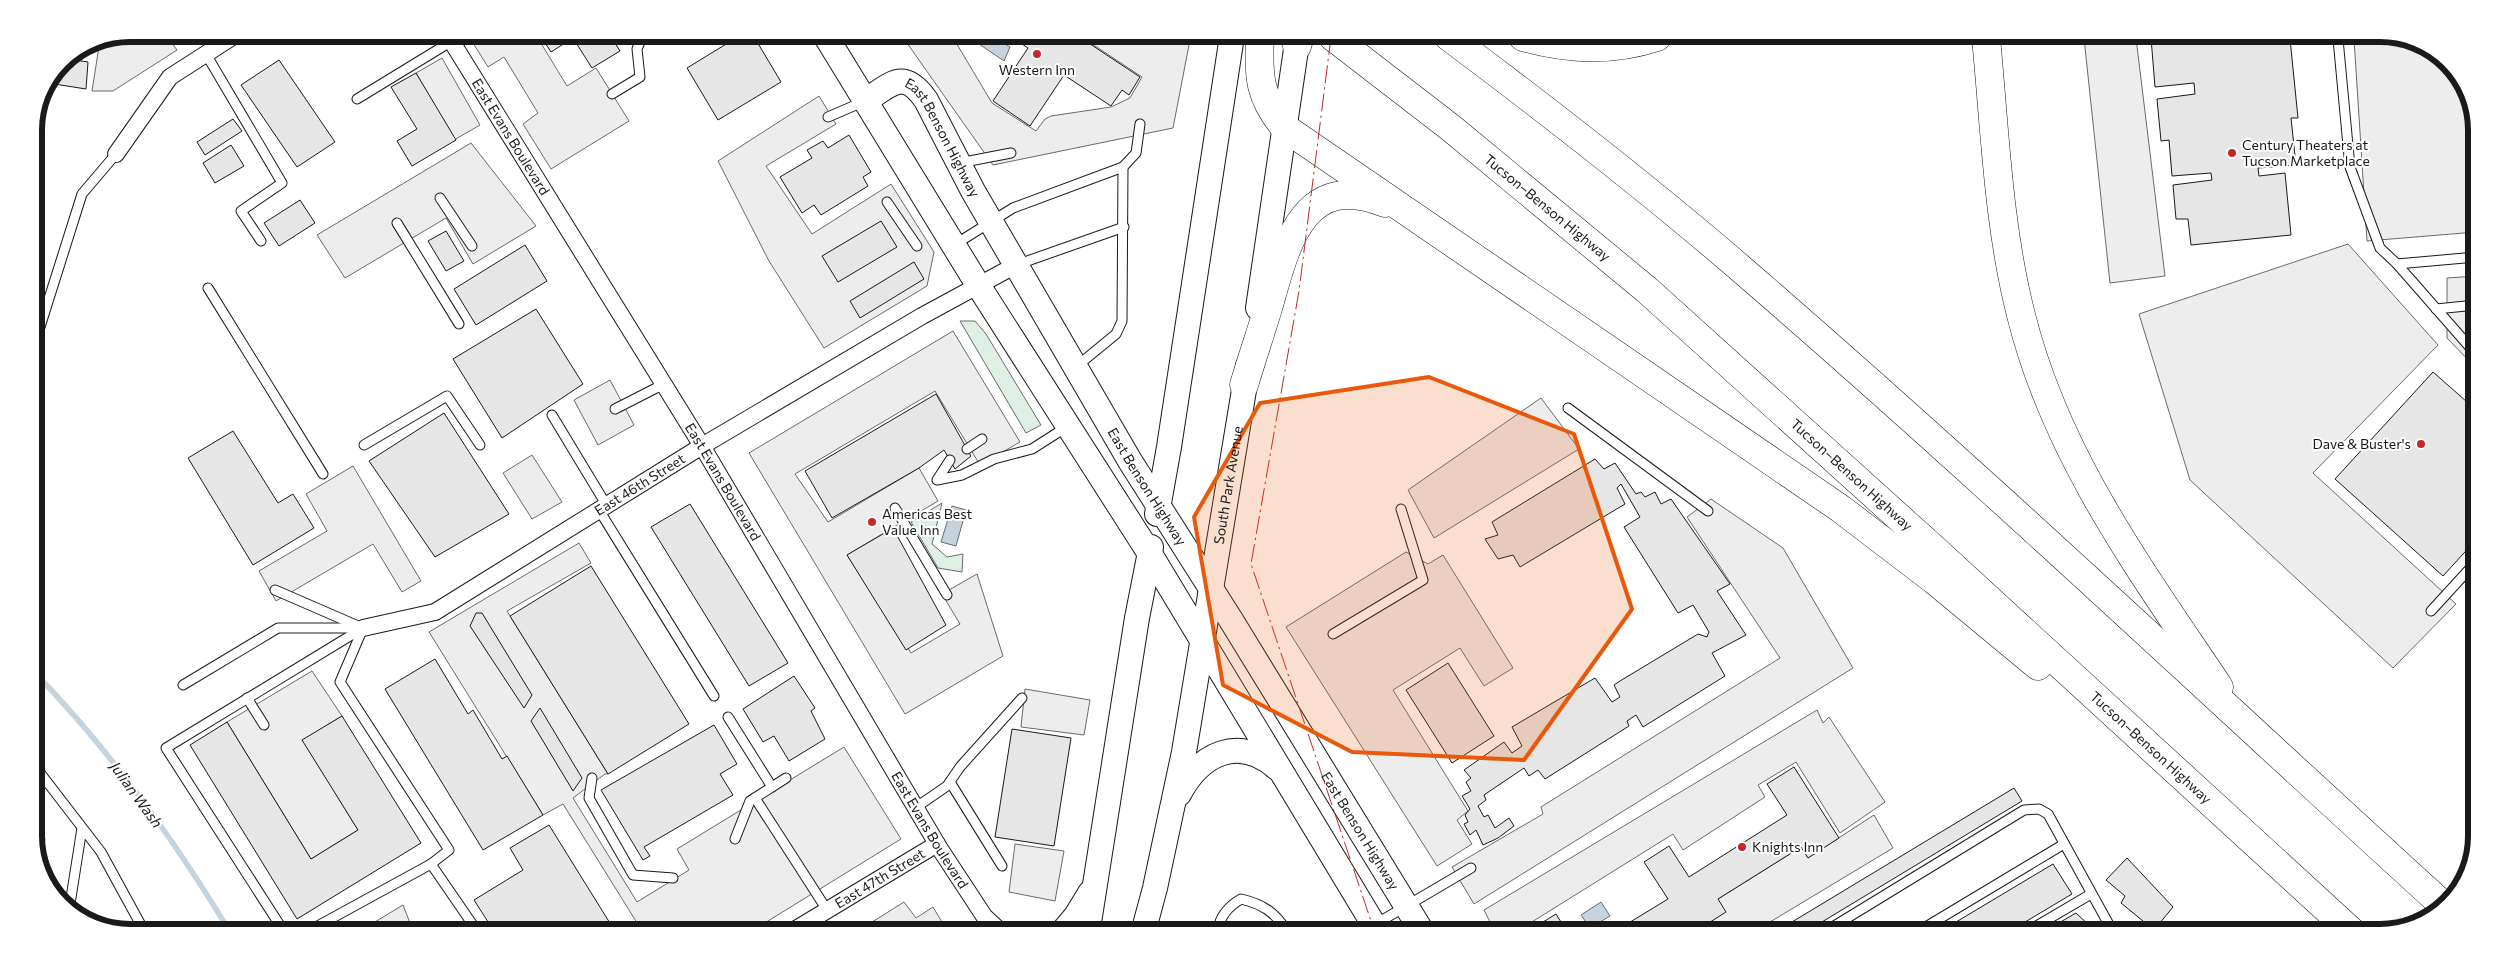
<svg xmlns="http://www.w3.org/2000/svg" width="2511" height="966" font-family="Commissioner,sans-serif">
<rect width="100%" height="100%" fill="#fff"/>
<!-- green -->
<g fill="#e0efe3" stroke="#6a6a6a">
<polygon points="960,321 975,321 986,334 1041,425 1026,433"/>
<polygon points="942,503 932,544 947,557 963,554 962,572 938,568 911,522"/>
</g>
<!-- parking -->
<g fill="#ededed" stroke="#6a6a6a">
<polygon points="131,34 168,38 177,50 113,91 92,91 100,40"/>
<polygon points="468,35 536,35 567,86 596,68 629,121 551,169 523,124 538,113 504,57 488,67"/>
<polygon points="902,36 952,36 992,103 1036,131 1045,119 1051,116 1111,107 1130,98 1142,77 1080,36 1175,36 1189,45 1173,128 993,165"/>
<polygon points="2084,38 2136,38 2165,276 2110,283"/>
<polygon points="2354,39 2412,39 2457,72 2477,124 2476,232 2367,241"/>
<polygon points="442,58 480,125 454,140 416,73"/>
<polygon points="819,96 836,124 766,166 812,234 891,184 934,252 927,286 824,348 769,261 718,161"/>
<polygon points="471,143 536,226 473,264 446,218 345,278 317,235"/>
<polygon points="2348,244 2438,345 2313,473 2456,604 2393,668 2190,480 2139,314"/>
<polygon points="2476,276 2475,367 2447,338 2447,278"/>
<polygon points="953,331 1020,442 980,465 935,391 795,474 828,522 919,468 938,501 847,555 911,653 960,624 942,594 977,574 1003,656 905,714 749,453"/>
<polygon points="610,380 634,425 598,445 574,400"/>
<polygon points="1541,398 1579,449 1434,538 1408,490"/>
<polygon points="532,455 562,502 532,519 503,473"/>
<polygon points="353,466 421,581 402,592 373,544 276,601 259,571 327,531 306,494"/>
<polygon points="1711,499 1783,548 1853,668 1474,904 1452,867 1543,814 1541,807 1780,658 1687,517"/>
<polygon points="579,543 591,563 507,611 608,774 605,774 573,798 637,902 689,870 677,849 844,747 901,839 755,929 637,928 639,926 563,804 543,815 429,632"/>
<polygon points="1406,552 1428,564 1443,555 1513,668 1484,686 1460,648 1393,690 1468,811 1457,820 1472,844 1437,866 1286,627"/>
<polygon points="312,671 342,716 303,740 358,830 311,859 227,722"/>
<polygon points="1025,689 1090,700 1084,735 1021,727"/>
<polygon points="1817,710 1823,723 1829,717 1885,802 1840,833 1796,762 1758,785 1765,797 1683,850 1673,834 1519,930 1494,930 1484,910"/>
<polygon points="1874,815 1893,848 1755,931 1696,931 1718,899 1801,847 1808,858"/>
<polygon points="1015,844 1064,851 1055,901 1009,892"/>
<polygon points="904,902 916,918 933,907 946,929 861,929"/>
<polygon points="403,905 412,928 365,928"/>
</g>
<!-- water -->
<g fill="#c6d2dc" stroke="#6a6a6a">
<polygon points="984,36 992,36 1010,47 1004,61 979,44"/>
<polygon points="952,506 966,510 956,546 941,542"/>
<polygon points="1601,902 1610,916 1590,928 1581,915"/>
</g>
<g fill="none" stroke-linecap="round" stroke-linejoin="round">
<!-- stream -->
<path stroke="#c6d2dc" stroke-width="5.5" d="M34 672C109 749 171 835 227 927"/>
</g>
<!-- building -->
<g fill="#e6e6e6" stroke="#1a1a1a">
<polygon points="540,35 610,35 620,51 592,68 573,38 551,52"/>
<polygon points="741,35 753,35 781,82 718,120 687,68"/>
<polygon points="1010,36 1078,36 1140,77 1129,95 1122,90 1111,106 1064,75 1030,126 993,101 1028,48"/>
<polygon points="2151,38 2290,39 2298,118 2291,118 2296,165 2258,168 2259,176 2285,173 2291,235 2191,245 2188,219 2176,219 2173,185 2212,180 2211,173 2172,176 2169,140 2161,141 2157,99 2195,94 2194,83 2155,87"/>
<polygon points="100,40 98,49 83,48 94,41"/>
<polygon points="75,53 75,60 88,62 86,89 48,83 62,62"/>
<polygon points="279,60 335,142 297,167 241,85"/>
<polygon points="416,73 456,140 412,166 397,141 417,129 391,87"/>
<polygon points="233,119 242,131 205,155 197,142"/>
<polygon points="849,135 871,172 863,177 868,186 821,215 814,205 802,213 780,177 812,158 807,150 823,141 828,148"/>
<polygon points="231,145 244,166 215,183 203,163"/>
<polygon points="300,200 315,223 279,246 264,223"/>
<polygon points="881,221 897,247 838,282 822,256"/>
<polygon points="446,231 464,261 446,271 428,241"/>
<polygon points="525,245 547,281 476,325 454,289"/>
<polygon points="914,262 924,279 860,318 850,301"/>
<polygon points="536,309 583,384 502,438 453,359"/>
<polygon points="2433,372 2475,409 2474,542 2443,576 2335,479"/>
<polygon points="936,394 971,456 955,469 944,450 919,468 832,518 805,471"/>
<polygon points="444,413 509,514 435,557 369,461"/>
<polygon points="233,431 278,503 293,494 314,528 253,565 188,458"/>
<polygon points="1595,459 1604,469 1615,463 1636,494 1641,492 1645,497 1655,492 1661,504 1671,499 1730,584 1717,591 1746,635 1712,653 1725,676 1643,727 1636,715 1627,721 1629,726 1545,779 1538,770 1529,776 1524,768 1484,795 1486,800 1478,806 1484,817 1488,815 1495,828 1509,818 1514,826 1498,838 1483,845 1476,830 1470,835 1464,824 1468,822 1465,815 1470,809 1462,796 1471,791 1466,782 1471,778 1464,770 1504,742 1512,753 1522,746 1512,727 1595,678 1612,702 1620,697 1614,685 1620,681 1698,634 1707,637 1709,632 1693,605 1678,613 1624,527 1640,517 1621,484 1617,488 1625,504 1520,567 1513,555 1498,559 1485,539 1498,535 1492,522"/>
<polygon points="690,504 788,663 749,686 651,527"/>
<polygon points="893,528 946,625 906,650 847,555"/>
<polygon points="591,566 689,724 608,774 510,616"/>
<polygon points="476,613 482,613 532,695 524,708 470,626"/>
<polygon points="435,659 468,714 473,710 502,759 507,756 543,815 483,850 385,689"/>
<polygon points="1448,663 1494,736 1452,763 1406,690"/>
<polygon points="794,676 815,708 811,711 825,739 789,761 774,736 763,742 743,709"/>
<polygon points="540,708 582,778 573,791 531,721"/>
<polygon points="342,716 421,843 297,919 190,745 227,722 311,859 358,830 302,740"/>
<polygon points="714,725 737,764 720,774 733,795 644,847 650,856 643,860 601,790"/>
<polygon points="1012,729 1071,738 1054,846 995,837"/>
<polygon points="1794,767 1839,838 1808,858 1801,847 1718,899 1726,912 1696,931 1617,930 1668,899 1644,862 1669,846 1689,877 1787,815 1767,784"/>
<polygon points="2014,788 2022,801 1807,931 1777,931"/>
<polygon points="549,825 613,928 492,928 474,900 523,870 510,848"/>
<polygon points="34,833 45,839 38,853 34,842"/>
<polygon points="2127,858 2173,907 2154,930 2121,903 2125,896 2106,880"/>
<polygon points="2053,864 2072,894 2010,931 1941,931"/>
<polygon points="2076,913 2092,928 2086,932 2045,931"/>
<polygon points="1556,914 1566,930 1530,930"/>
</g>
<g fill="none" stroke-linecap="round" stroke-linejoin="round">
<defs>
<g id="lane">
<polyline points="2338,39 2350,167 2380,248 2397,264 2475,353"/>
<polyline points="206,54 282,183 241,211 261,241"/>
<polyline points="612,94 640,77 637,49 643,35"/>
<polyline points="357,99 452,41"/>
<polyline points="828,117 865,101"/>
<polyline points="959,163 1011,153"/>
<polyline points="440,198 472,246"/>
<polyline points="887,202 917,246"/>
<polyline points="397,223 459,324"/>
<polyline points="954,245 1013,208 1123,167 1136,153 1140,124"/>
<polyline points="2397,264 2476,257"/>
<polyline points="1016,265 1124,227"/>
<polyline points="208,288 323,474"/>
<polyline points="2436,309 2476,305"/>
<polyline points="34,346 82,194 116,154"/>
<polyline points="1077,366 1116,334 1122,321 1123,167"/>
<polyline points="1568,408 1708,511"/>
<polyline points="615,409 664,384"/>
<polyline points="552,415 607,506"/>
<polyline points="364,445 447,396 480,445"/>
<polyline points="967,449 982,439"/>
<polyline points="950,460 937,480 962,475 994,459 1032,449 1068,426"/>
<polyline points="895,508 947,595"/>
<polyline points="599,510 714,696"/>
<polyline points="275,590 358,626"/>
<polyline points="2431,611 2474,564"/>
<polyline points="363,628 340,682 449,850 431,864"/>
<polyline points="1333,634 1423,580 1401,509"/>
<polyline points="183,685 278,628 362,628"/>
<polyline points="247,698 264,725"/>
<polyline points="728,717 772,787"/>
<polyline points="34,765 101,852 142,927"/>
<polyline points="592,778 589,798 633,875 673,878"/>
<polyline points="950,782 1002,866"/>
<polyline points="755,798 827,910"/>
<polyline points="915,808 947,786 960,767 1022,698"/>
<polyline points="735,839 750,801 786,778"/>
<polyline points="66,903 70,904 82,828"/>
<polyline points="1374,925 1471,868"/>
<polyline points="281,927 166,748 363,628"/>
<polyline points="314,928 431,864 475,928"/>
<path d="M1218 930C1220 915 1229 906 1241 899 1262 904 1275 912 1286 930"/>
<polyline points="1826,931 2024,810 2039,809 2048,814 2113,932"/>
<polyline points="1919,931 2064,844"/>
<polyline points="2028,931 2091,894"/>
</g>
<g id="street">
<path id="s1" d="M447 34 702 446 940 849 984 916 998 929"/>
<polyline points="116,154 170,77 237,34"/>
<path id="s2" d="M363 628 435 612 702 446 922 316 1016 265"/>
<path id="s3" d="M796 929 937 844"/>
</g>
<g id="secondary">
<polyline points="825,35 978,285 1150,554 1377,930"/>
<path id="s4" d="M865 101C892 84 903 68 926 100L973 191 1130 461 1231 620 1421 930"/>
<polyline points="1258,308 1298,36"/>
<polyline points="1157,514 1169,447 1232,36"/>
<path d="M1179 794C1200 754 1239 734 1277 768"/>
<polyline points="1065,929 1076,916 1090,893"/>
<polyline points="1088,929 1137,618 1151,547"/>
<path id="s5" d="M1144 929 1155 888 1184 752 1248 366"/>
</g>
<g id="highway">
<path d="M1260 36C1258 76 1259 97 1285 128L1841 509 1934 580 2038 666"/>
<path id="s6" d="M1333 37 1451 128 1647 290 1934 549 2352 932"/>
<path d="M1449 37C1548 111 1646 187 1740 268 1980 475 2210 693 2444 906"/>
<path d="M1523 37C1568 50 1612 52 1657 37"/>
<path d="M1986 38C1995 130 1998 225 2021 315 2056 456 2140 569 2219 687"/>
<polyline points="1297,46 1300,36"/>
<path d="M1244 385C1252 358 1261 332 1269 305 1286 245 1303 170 1385 203"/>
</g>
</defs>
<!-- lane casing -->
<use href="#lane" stroke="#1a1a1a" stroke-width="11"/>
<!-- street casing -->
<use href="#street" stroke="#1a1a1a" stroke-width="18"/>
<!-- secondary casing -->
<use href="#secondary" stroke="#1a1a1a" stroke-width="26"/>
<!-- highway casing -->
<use href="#highway" stroke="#1a1a1a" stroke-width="29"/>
<!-- lane -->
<use href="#lane" stroke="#fff" stroke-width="9"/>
<!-- street -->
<use href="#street" stroke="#fff" stroke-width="16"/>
<!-- secondary -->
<use href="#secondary" stroke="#fff" stroke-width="24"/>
<!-- highway -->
<use href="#highway" stroke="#fff" stroke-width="28"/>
<!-- power -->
<polyline stroke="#c62828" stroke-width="1" stroke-dasharray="18 4 2.5 4" stroke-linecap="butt" points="1331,37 1299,291 1251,564 1374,930"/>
</g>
<!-- marked area -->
<path fill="#e8590c" fill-opacity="0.2" stroke="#e8590c" stroke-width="4" stroke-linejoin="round" d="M1429 377 1574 434 1632 609 1524 760 1352 752 1223 685 1194 517 1260 403Z"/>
<!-- markers -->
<g fill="#c62828" stroke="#fff" stroke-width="2">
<circle cx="1037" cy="54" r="5"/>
<circle cx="2232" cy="153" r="5"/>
<circle cx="2421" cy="444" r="5"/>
<circle cx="872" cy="522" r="5"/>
<circle cx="1742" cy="847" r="5"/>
</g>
<g text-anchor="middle" stroke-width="4" stroke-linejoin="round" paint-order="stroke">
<!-- poi labels -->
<g font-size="14" fill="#1a1a1a" stroke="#fff" text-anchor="start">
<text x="1037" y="75" text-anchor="middle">Western Inn</text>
<text x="2242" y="150">Century Theaters at<tspan x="2242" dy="16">Tucson Marketplace</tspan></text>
<text x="2411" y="449" text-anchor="end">Dave &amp; Buster's</text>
<text x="882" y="519">Americas Best<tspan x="882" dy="16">Value Inn</tspan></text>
<text x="1752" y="852">Knights Inn</text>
</g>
<!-- street labels -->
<g font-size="14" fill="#1a1a1a" stroke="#fff">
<text dy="5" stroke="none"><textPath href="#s1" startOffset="121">East Evans Boulevard</textPath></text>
<text dy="5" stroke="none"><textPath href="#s4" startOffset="114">East Benson Highway</textPath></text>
<text dy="5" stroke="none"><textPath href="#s6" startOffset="274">Tucson–Benson Highway</textPath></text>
<text dy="5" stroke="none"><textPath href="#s6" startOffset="679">Tucson–Benson Highway</textPath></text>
<text dy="5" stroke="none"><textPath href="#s1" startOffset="526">East Evans Boulevard</textPath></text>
<text dy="5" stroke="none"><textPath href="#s5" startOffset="452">South Park Avenue</textPath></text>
<text dy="5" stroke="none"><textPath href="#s2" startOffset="315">East 46th Street</textPath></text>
<text dy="5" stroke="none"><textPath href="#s4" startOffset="519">East Benson Highway</textPath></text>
<text dy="5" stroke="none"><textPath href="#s6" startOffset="1084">Tucson–Benson Highway</textPath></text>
<text dy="5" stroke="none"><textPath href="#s1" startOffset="931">East Evans Boulevard</textPath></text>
<text dy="5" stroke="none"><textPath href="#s4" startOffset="924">East Benson Highway</textPath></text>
<text dy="5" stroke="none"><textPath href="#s3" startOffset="98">East 47th Street</textPath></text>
</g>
<!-- water labels -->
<g font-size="15" font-style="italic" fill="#1a1a1a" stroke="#fff">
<text transform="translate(136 795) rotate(54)" y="5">Julian Wash</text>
</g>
</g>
<!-- crop -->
<path d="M0 0H2511V966H0ZM130 42H2380A88 88 0 0 1 2468 130V836A88 88 0 0 1 2380 924H130A88 88 0 0 1 42 836V130A88 88 0 0 1 130 42Z" fill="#fff" fill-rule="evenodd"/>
<path fill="none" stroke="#1a1a1a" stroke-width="6" d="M130 42H2380A88 88 0 0 1 2468 130V836A88 88 0 0 1 2380 924H130A88 88 0 0 1 42 836V130A88 88 0 0 1 130 42Z"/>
</svg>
